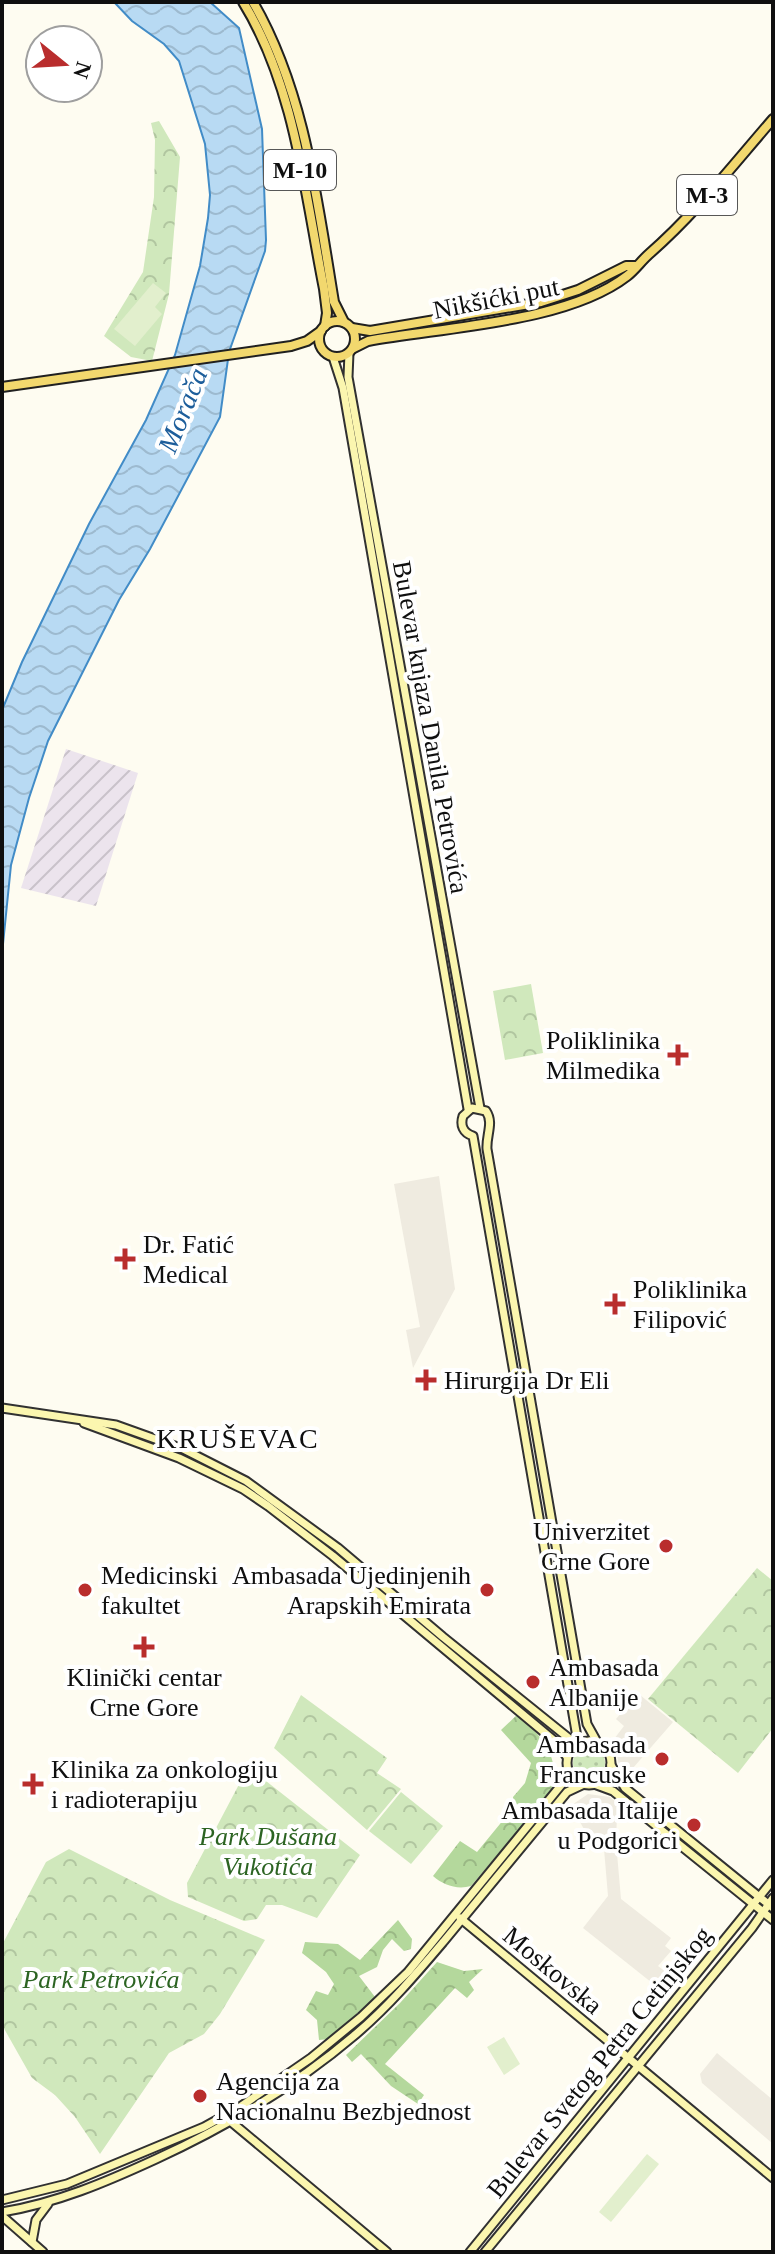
<svg xmlns="http://www.w3.org/2000/svg" width="775" height="2254" font-family="Georgia,serif">
<defs>
<pattern id="industrial-furrows" width="10" height="10" patternUnits="userSpaceOnUse" patternTransform="scale(2)"><rect width="10" height="10" fill="#ece4ed"/><path d="M-1 1l2-2M0 10L10 0M9 11l2-2" fill="none" stroke="#c9c2ca"/></pattern>
<pattern id="grass-dots" width="8" height="8" patternUnits="userSpaceOnUse" patternTransform="scale(2)"><rect width="8" height="8" fill="#d0e8bc"/><path d="M2 2h.1M6 6h.1" fill="none" stroke="#b1c6a0" stroke-width="1.8" stroke-linecap="round"/></pattern>
<pattern id="forest-crowns" width="20" height="18" patternUnits="userSpaceOnUse" patternTransform="scale(2)"><rect width="20" height="18" fill="#b4d89c"/><path d="M2 6a3 3 0 1 1 6 0M12 15a3 3 0 1 1 6 0" fill="none" stroke="#9ab885"/></pattern>
<pattern id="park-crowns" width="20" height="18" patternUnits="userSpaceOnUse" patternTransform="scale(2)"><rect width="20" height="18" fill="#d0e8bc"/><path d="M2 6a3 3 0 1 1 6 0M12 15a3 3 0 1 1 6 0" fill="none" stroke="#b1c6a0"/></pattern>
<pattern id="water-waves" width="16" height="10" patternUnits="userSpaceOnUse" patternTransform="scale(2)"><rect width="16" height="10" fill="#b8daf3"/><path d="M0 5q4-4 8 0t8 0" fill="none" stroke="#9dbacf"/></pattern>
</defs>
<rect width="100%" height="100%" fill="#fefcf1"/>
<!-- industrial -->
<polygon fill="url(#industrial-furrows)" points="66,749 138,773 96,906 21,888"/>
<!-- grass -->
<circle fill="url(#grass-dots)" cx="589" cy="1763" r="16"/>
<!-- forest -->
<g fill="url(#forest-crowns)">
<path d="M519 1713C541 1739 558 1751 554 1788L471 1886C457 1890 443 1885 433 1876L460 1841 477 1852 513 1808V1797L525 1783 531 1763 501 1730Z"/>
<polygon points="398,1920 412,1939 411,1949 404,1951 392,1939 383,1950 377,1967 359,1976 375,1997 329,2039 319,2040 317,2020 306,2010 316,1991 328,1995 334,1984 326,1972 302,1953 305,1942 338,1944 360,1960"/>
<polygon points="437,1962 464,1971 483,1969 469,1982 474,1990 467,1998 455,1988 385,2064 424,2095 418,2104 391,2086 361,2054 352,2062 346,2055 400,2003"/>
</g>
<!-- park -->
<g fill="url(#park-crowns)">
<polygon points="159,121 180,157 169,294 152,361 131,357 104,336 143,272 154,197 155,140 151,123"/>
<polygon points="531,984 543,1053 505,1060 493,991"/>
<polygon points="757,1568 773,1581 773,1728 738,1773 648,1699"/>
<polygon points="301,1695 387,1758 377,1773 401,1789 367,1830 274,1748"/>
<polygon points="252,1770 360,1855 317,1918 282,1905 266,1905 257,1919 244,1921 188,1897 187,1883 245,1773"/>
<polygon points="401,1792 443,1826 411,1864 369,1831"/>
<polygon points="69,1849 170,1900 265,1940 220,2014 204,2034 169,2053 100,2154 75,2117 55,2095 32,2078 2,2025 2,1945 46,1862"/>
</g>
<!-- pitch -->
<g fill="#e2efcd">
<polygon points="153,283 166,293 155,307 162,314 135,346 114,329"/>
<polygon points="504,2037 520,2064 504,2075 487,2047"/>
<polygon points="647,2154 659,2164 611,2222 599,2212"/>
</g>
<!-- plaza -->
<g fill="#efebe0">
<polygon points="439,1176 455,1289 413,1368 406,1330 420,1327 394,1184"/>
<polygon points="640,1695 673,1722 626,1776 625,1780 620,1771 616,1749 611,1743 624,1726 616,1719 635,1697"/>
<polygon points="588,1794 610,1797 622,1807 617,1815 616,1842 621,1899 671,1938 665,1946 671,1951 658,1966 667,1973 656,1986 583,1928 608,1896 604,1849 589,1838 580,1822 566,1809"/>
<polygon points="717,2053 773,2100 773,2144 702,2083 700,2074"/>
</g>
<!-- water -->
<polygon fill="url(#water-waves)" stroke="#428cc7" stroke-width="2" points="114,2 210,2 239,28 262,129 266,240 265,251 229,352 220,417 150,549 119,600 48,741 29,798 11,865 2,954 2,710 22,662 89,524 146,420 175,355 200,266 208,218 210,195 205,144 179,61 164,44 132,21"/>
<g fill="none" stroke-linecap="round" stroke-linejoin="round">
<defs>
<g id="secondary">
<polyline points="349,353 348,377 480,1108"/>
<polyline points="333,357 343,388 468,1109"/>
<polyline points="2,1408 116,1425 183,1449 246,1481 338,1548 443,1637 576,1744"/>
<polyline points="84,1423 179,1458 243,1489 268,1506 333,1556 557,1743 567,1757"/>
<circle cx="589" cy="1763" r="22"/>
<path d="M578 1743 473 1136C463 1133 460 1125 463 1116L472 1108 486 1111C494 1123 486 1135 487 1149L587 1724 597 1742"/>
<polyline points="611,1765 625,1788 773,1908"/>
<polyline points="594,1784 613,1791 773,1920"/>
<polyline points="460,1918 773,2178"/>
<polyline points="229,2120 387,2252"/>
<polyline points="2,2200 67,2184 204,2127 240,2107 311,2058 361,2017 408,1972 562,1784 569,1773"/>
<path d="M2 2212C57 2203 106 2182 156 2159 228 2126 296 2085 356 2034 389 2006 416 1974 444 1941 485 1892 526 1841 567 1792L584 1784"/>
<polyline points="2,2216 43,2252"/>
<polyline points="32,2242 36,2220 48,2204"/>
<polyline points="470,2252 773,1880"/>
<polyline points="485,2252 752,1928 773,1898"/>
</g>
<g id="primary">
<path d="M243 2C295 86 305 194 324 289L327 313 325 326"/>
<path d="M253 2C305 92 317 200 334 302L344 322"/>
<circle cx="337" cy="339" r="18"/>
<polyline points="352,328 370,331 541,302 578,290 626,266 636,266"/>
<path d="M354 348 368 341C443 327 566 323 627 276 635 270 641 261 649 254 695 214 733 165 773 119"/>
<polyline points="2,387 291,346 307,341 321,331"/>
</g>
</defs>
<!-- secondary casing -->
<use href="#secondary" stroke="#313131" stroke-width="11"/>
<!-- primary casing -->
<use href="#primary" stroke="#202020" stroke-width="12"/>
<!-- secondary -->
<use href="#secondary" stroke="#fbf6af" stroke-width="7"/>
<!-- primary -->
<use href="#primary" stroke="#f2d86e" stroke-width="8"/>
</g>
<!-- markers -->
<g fill="#b92d2d" stroke="#fff" stroke-width="3">
<path d="M674 1043h8v8h8v8h-8v8h-8v-8h-8v-8h8z"/>
<path d="M121 1247h8v8h8v8h-8v8h-8v-8h-8v-8h8z"/>
<path d="M611 1292h8v8h8v8h-8v8h-8v-8h-8v-8h8z"/>
<path d="M422 1368h8v8h8v8h-8v8h-8v-8h-8v-8h8z"/>
<circle cx="666" cy="1546" r="8"/>
<circle cx="85" cy="1590" r="8"/>
<circle cx="487" cy="1590" r="8"/>
<path d="M140 1635h8v8h8v8h-8v8h-8v-8h-8v-8h8z"/>
<circle cx="533" cy="1682" r="8"/>
<circle cx="662" cy="1759" r="8"/>
<path d="M29 1772h8v8h8v8h-8v8h-8v-8h-8v-8h8z"/>
<circle cx="694" cy="1825" r="8"/>
<circle cx="200" cy="2096" r="8"/>
</g>
<g text-anchor="middle" stroke-width="8" stroke-linejoin="round" paint-order="stroke">
<!-- shield labels -->
<g fill="#fff" stroke="#575757" stroke-width="2">
<rect x="264" y="150" width="72" height="40" rx="6"/>
<rect x="677" y="175" width="60" height="40" rx="6"/>
</g>
<g font-size="24" font-weight="bold" fill="#0f0f0f">
<text x="300" y="178">M-10</text>
<text x="707" y="203">M-3</text>
</g>
<!-- street labels -->
<g font-size="26" fill="#0f0f0f" stroke="#fff">
<text transform="translate(496 298) rotate(-11)" y="9">Nikšićki put</text>
<text transform="translate(431 727) rotate(80)" y="9">Bulevar knjaza Danila Petrovića</text>
<text transform="translate(553 1970) rotate(40)" y="9">Moskovska</text>
<text transform="translate(599 2062) rotate(-51)" y="9">Bulevar Svetog Petra Cetinjskog</text>
</g>
<!-- poi labels -->
<g font-size="26" fill="#0f0f0f" stroke="#fff" text-anchor="start">
<text x="660" y="1049" text-anchor="end">Poliklinika<tspan x="660" dy="30">Milmedika</tspan></text>
<text x="143" y="1253">Dr. Fatić<tspan x="143" dy="30">Medical</tspan></text>
<text x="633" y="1298">Poliklinika<tspan x="633" dy="30">Filipović</tspan></text>
<text x="444" y="1389">Hirurgija Dr Eli</text>
<text x="650" y="1540" text-anchor="end">Univerzitet<tspan x="650" dy="30">Crne Gore</tspan></text>
<text x="101" y="1584">Medicinski<tspan x="101" dy="30">fakultet</tspan></text>
<text x="471" y="1584" text-anchor="end">Ambasada Ujedinjenih<tspan x="471" dy="30">Arapskih Emirata</tspan></text>
<text x="549" y="1676">Ambasada<tspan x="549" dy="30">Albanije</tspan></text>
<text x="144" y="1686" text-anchor="middle">Klinički centar<tspan x="144" dy="30">Crne Gore</tspan></text>
<text x="646" y="1753" text-anchor="end">Ambasada<tspan x="646" dy="30">Francuske</tspan></text>
<text x="51" y="1778">Klinika za onkologiju<tspan x="51" dy="30">i radioterapiju</tspan></text>
<text x="678" y="1819" text-anchor="end">Ambasada Italije<tspan x="678" dy="30">u Podgorici</tspan></text>
<text x="216" y="2090">Agencija za<tspan x="216" dy="30">Nacionalnu Bezbjednost</tspan></text>
</g>
<!-- park labels -->
<g font-size="26" font-style="italic" fill="#2c6422" stroke="#fff">
<text x="268" y="1845">Park Dušana<tspan x="268" dy="30">Vukotića</tspan></text>
<text x="101" y="1988">Park Petrovića</text>
</g>
<!-- water labels -->
<g font-size="28" font-style="italic" fill="#1d5e9b" stroke="#fff">
<text transform="translate(182 410) rotate(-68)" y="10">Morača</text>
</g>
<!-- neighbourhood labels -->
<g font-size="28" letter-spacing="2" fill="#0f0f0f" stroke="#fff">
<text x="238" y="1448">KRUŠEVAC</text>
</g>
</g>
<!-- border -->
<rect width="775" height="2254" fill="none" stroke="#0f0f0f" stroke-width="8"/>
<!-- north arrow -->
<g transform="translate(64 64) rotate(108)"><circle r="38" fill="#ffffff" stroke="#9f9f9f" stroke-width="2"/>
<path d="M0-6L14 30L0 20L-14 30Z" fill="#b92d2d"/>
<text y="-12" font-size="22" font-weight="bold" text-anchor="middle" fill="#0f0f0f">N</text>
</g>
</svg>
